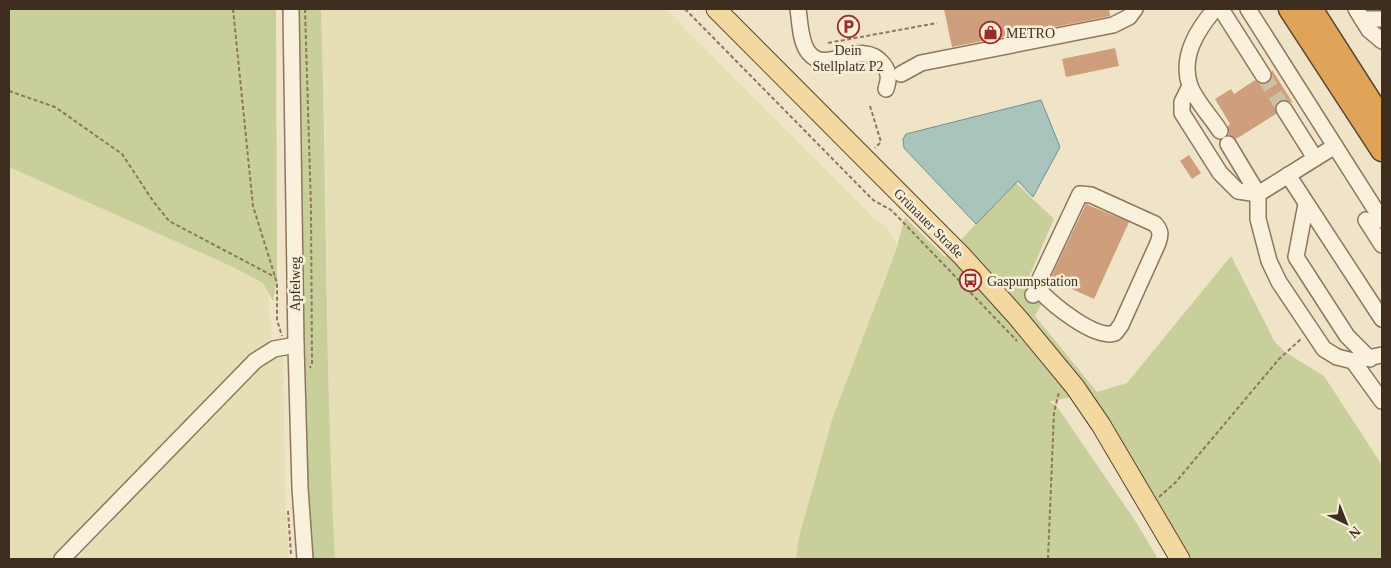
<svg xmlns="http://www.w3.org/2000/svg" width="1391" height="568" font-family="Georgia,serif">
<rect width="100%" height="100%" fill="#f0e4c8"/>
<!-- farmland -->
<g fill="#e6deb5">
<polygon points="321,9 666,9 873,217 887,228 896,241 895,253 878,297 796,554 796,559 335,559 330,476 325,142"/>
<polygon points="9,167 233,267 263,283 268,291 272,344 56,559 9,559"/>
<polygon points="278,355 283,357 283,372 286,515 289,559 76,559 238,388 271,357"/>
</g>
<!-- green -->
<g fill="#c9cf9b">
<polygon points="9,9 276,9 277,281 273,301 263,283 233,267 9,167"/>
<path d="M296 9H321C327 192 325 376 335 559H313L306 512Z"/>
<polygon points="1015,182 1054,219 1025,286 1042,303 1035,316 1097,392 1127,383 1231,256 1275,342 1285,352 1324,376 1382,465 1382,559 1189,559 1115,431 1086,394 1049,402 1056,405 1136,522 1158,559 796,559 799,537 832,420 895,253 905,217 945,257"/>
</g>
<!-- water -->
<polygon fill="#a9c4bc" stroke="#6f938a" points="1041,100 1060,147 1033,197 1018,181 976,224 904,148 903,139 906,134"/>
<!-- building -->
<g fill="#cf9f7d">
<polygon points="944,9 1109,9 1110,16 952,47"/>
<polygon points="1115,48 1119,66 1066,77 1062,59"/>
<polygon points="1272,70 1293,103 1284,100 1279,101 1276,105 1276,114 1236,139 1229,135 1228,126 1230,124 1215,99 1231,89 1234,94 1255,80 1259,83 1268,83 1271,79"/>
<polygon points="1189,155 1201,173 1192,179 1180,161"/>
<polygon points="1086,204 1129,222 1094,299 1050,279"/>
</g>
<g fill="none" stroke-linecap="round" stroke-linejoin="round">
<!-- minor-tunnel -->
<polyline stroke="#ccc0a6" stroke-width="15" stroke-dasharray="15 8" stroke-linecap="butt" points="1263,75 1284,109"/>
<defs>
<g id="minor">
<polyline points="291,9 296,345 300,488 305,559"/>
<path d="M798 9C800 21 800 43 809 53 827 76 861 36 883 64 890 73 889 79 886 89"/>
<path d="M1215 9C1197 30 1180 57 1190 86 1196 101 1211 117 1220 131"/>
<polyline points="1221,9 1263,75"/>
<polyline points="1248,9 1382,220"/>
<polyline points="1356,9 1369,30 1382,41"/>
<polyline points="1362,19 1382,19"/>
<polyline points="901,74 921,63 1113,25 1129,17 1135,9"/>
<polyline points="1190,86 1182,102 1182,113 1220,173 1238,191 1258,194 1335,146"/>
<polyline points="1284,109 1315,158"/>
<polyline points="1228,144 1258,194 1258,219 1269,261 1279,282 1324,349 1337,357 1353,361 1382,355"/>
<polyline points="1288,175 1382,319"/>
<polyline points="1306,204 1296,257 1347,336 1370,359"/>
<polyline points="1366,220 1382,245"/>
<path d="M1033 295 1039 290 1038 283 1080 194 1091 195 1155 224C1161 231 1161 234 1158 243L1121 325 1115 333C1095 340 1052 304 1039 290"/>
<polyline points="1353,361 1382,401"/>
<polyline points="62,559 255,361 274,349 296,345"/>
</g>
<polyline id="major" points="716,9 962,256 1018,318 1075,387 1101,425 1180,559"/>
<g id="highway">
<polyline points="1290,9 1382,150"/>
<polyline points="1311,9 1382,120"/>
</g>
</defs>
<!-- minor casing -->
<use href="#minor" stroke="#8d765c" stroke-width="18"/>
<!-- major casing -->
<use href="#major" stroke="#5b4430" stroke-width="21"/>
<!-- highway casing -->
<use href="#highway" stroke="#5b4430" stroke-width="25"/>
<!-- path -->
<g stroke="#8d765c" stroke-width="2" stroke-dasharray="4 2.5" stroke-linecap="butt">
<polyline points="233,9 253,206 277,283 277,320 282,336"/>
<polyline points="305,9 311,208 312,363 310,368"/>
<polyline points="685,9 873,200 891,210 901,220 1017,341"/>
<polyline points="828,43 937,23"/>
<polyline points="9,91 55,107 122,154 153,201 169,221 275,277"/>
<polyline points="870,106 881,142 875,148"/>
<polyline points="1159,497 1175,483 1279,359 1301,339"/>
<polyline points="288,511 291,554"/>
<polyline points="1048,559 1054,412 1059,392"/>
</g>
<!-- minor -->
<use href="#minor" stroke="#faf1dc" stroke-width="15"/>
<!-- major -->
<use href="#major" stroke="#f3d9a0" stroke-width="19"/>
<!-- highway -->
<use href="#highway" stroke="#e0a458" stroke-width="22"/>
</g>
<!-- icons -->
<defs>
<symbol id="parking-ring" viewBox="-11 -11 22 22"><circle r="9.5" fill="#f7eed8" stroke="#9e2a2b" stroke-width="1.5"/><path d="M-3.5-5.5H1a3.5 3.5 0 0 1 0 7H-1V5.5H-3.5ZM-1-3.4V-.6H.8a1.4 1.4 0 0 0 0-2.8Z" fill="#9e2a2b"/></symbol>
<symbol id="shop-ring" viewBox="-11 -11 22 22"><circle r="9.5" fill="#f7eed8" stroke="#9e2a2b" stroke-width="1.5"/><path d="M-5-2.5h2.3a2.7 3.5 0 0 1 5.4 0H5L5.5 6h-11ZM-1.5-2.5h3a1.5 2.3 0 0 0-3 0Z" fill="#9e2a2b"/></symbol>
<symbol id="bus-ring" viewBox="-11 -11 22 22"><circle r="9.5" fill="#f7eed8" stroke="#9e2a2b" stroke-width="1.5"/><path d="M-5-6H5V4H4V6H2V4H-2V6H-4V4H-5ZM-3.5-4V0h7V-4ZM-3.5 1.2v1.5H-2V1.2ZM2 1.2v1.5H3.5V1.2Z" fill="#9e2a2b"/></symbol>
</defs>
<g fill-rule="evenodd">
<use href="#parking-ring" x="836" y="14" width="25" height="25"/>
<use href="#shop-ring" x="978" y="20" width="25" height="25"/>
<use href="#bus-ring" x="958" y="268" width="25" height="25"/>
</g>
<g text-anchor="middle" stroke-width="5" stroke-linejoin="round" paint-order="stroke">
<!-- poi labels -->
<g font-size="14" fill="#3d2e20" stroke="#f7eed8" text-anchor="start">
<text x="1006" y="38">METRO</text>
<text x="848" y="55" text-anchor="middle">Dein<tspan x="848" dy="16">Stellplatz P2</tspan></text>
<text x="987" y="286">Gaspumpstation</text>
</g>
<!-- street labels -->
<g font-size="14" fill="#3d2e20" stroke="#f7eed8">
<text transform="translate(929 223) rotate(45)" y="5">Grünauer Straße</text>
<text transform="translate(295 284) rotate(-90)" y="5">Apfelweg</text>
</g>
</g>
<!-- border -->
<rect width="1391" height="568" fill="none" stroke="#3d2e20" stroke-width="20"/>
<!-- north arrow -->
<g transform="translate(1346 523) rotate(137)" stroke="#f7eed8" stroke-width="4" paint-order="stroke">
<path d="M0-4L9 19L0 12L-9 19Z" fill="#3d2e20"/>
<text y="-8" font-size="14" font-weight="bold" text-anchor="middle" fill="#3d2e20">N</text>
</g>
</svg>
